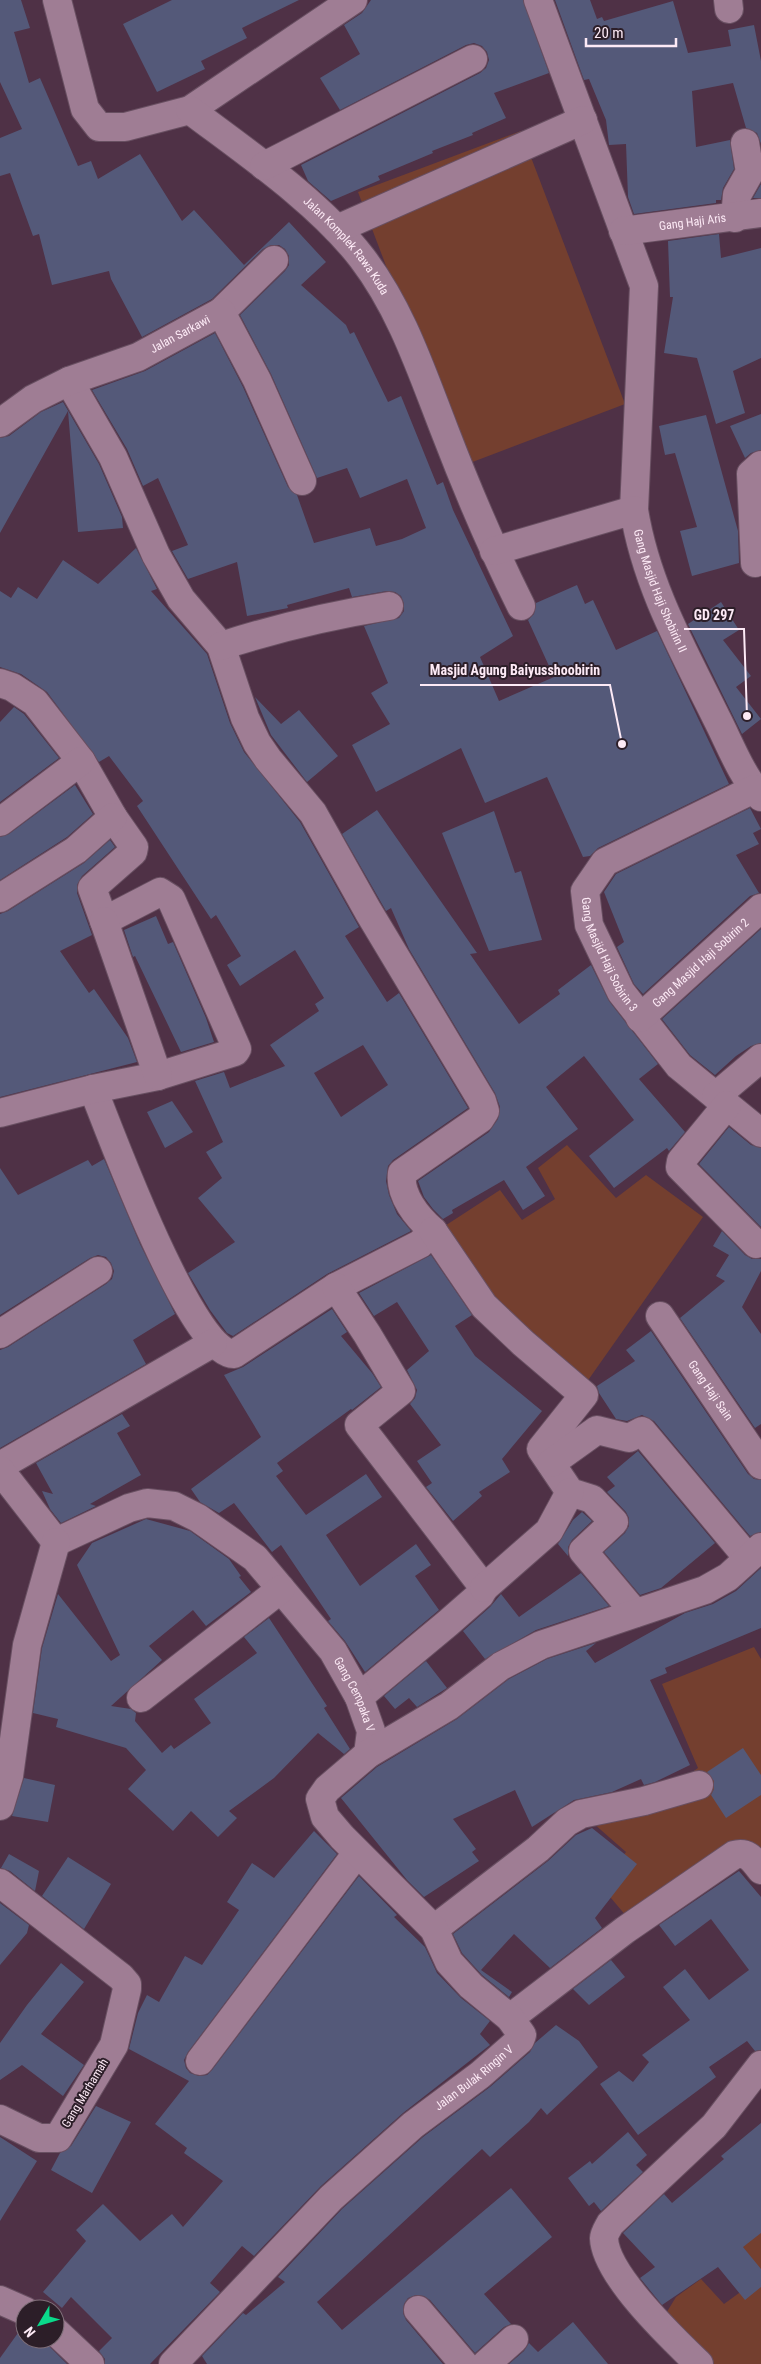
<svg xmlns="http://www.w3.org/2000/svg" width="761" height="2364" font-family="'Roboto Condensed',sans-serif">
<rect width="100%" height="100%" fill="#4f3146"/>
<!-- green -->
<g fill="#743f2f">
<polygon points="521,131 625,404 462,466 358,192"/>
<polygon points="567,1145 616,1198 646,1175 703,1217 584,1386 518,1335 434,1233 500,1190 522,1220 555,1199 538,1168"/>
<polygon points="754,1647 761,1659 761,1866 745,1843 627,1917 600,1885 626,1852 585,1816 666,1791 698,1768 662,1684"/>
<polygon points="761,2230 761,2271 742,2246"/>
<polygon points="761,2277 761,2364 708,2364 665,2315 676,2297 701,2279 724,2304"/>
</g>
<!-- building -->
<g fill="#545979" fill-rule="evenodd">
<polygon points="0,0 21,0 30,28 14,32 29,83 40,78 78,166 91,161 98,179 140,154 182,221 194,210 244,265 289,222 326,262 301,285 346,325 350,334 354,332 388,402 401,396 437,485 443,482 453,510 513,636 480,657 499,701 554,677 528,620 534,614 536,603 577,585 585,604 593,600 616,650 657,631 729,784 598,848 590,856 583,857 547,777 485,803 461,748 376,792 352,745 390,724 371,693 388,683 364,626 399,618 404,611 404,604 401,596 395,592 387,591 352,597 349,588 287,605 288,608 247,616 237,562 188,579 172,551 188,545 158,478 143,486 127,449 92,390 145,371 215,333 243,387 288,487 297,495 314,543 370,528 376,546 402,539 426,528 407,479 360,498 347,468 317,478 271,374 240,315 285,271 289,265 289,256 285,249 279,245 271,245 263,249 212,299 142,337 111,279 109,271 52,285 39,234 33,236 10,173 0,176 0,138 22,129 0,82"/>
<polygon points="172,0 299,0 242,28 247,38 201,61 205,69 157,92 123,24"/>
<polygon points="371,0 523,0 549,73 494,93 506,118 472,133 473,135 432,151 433,153 378,176 380,180 331,201 308,181 301,165 480,73 486,68 489,60 487,52 482,46 474,43 466,45 340,110 320,78 360,54 344,25 362,13"/>
<polygon points="555,0 590,0 597,19 602,17 604,21 673,1 688,53 731,46 728,30 754,25 761,61 761,144 757,133 746,128 733,83 692,91 696,147 730,140 734,169 723,188 721,200 716,200 716,203 634,214 628,197 626,144 609,145 606,120 589,79 584,80"/>
<polygon points="761,184 761,198 753,198"/>
<polygon points="719,234 721,258 761,248 761,358 733,371 745,413 716,424 697,358 664,353 673,297 670,297 668,241"/>
<polygon points="63,402 99,464 122,517 123,528 78,532 68,411 0,533 0,438 9,436 41,412"/>
<polygon points="761,414 761,450 751,453 745,458 730,426"/>
<polygon points="706,415 738,531 739,563 692,576 680,531 697,527 675,453 665,455 659,426"/>
<path d="M136 548 157 589 151 591 207 654 230 723 244 752 300 822 359 927 345 936 387 1002 399 993 468 1108 393 1160 388 1166 386 1181 389 1195 397 1214 411 1231 327 1274 233 1336 227 1333 210 1310 188 1273 235 1242 198 1198 222 1178 206 1152 223 1142 195 1081 224 1072 230 1088 285 1066 270 1045 319 1011 315 1004 324 998 295 950 240 986 227 965 241 956 216 915 211 919 137 806 143 801 109 756 99 762 47 692 21 674 0 667V591L11 598 18 587 37 599 63 560 98 584ZM363 1045 388 1085 341 1117 314 1073Z"/>
<polygon points="721,602 739,630 723,640 751,676 736,687 761,719 742,734 688,624"/>
<polygon points="255,697 281,724 299,710 338,756 307,782 271,735"/>
<polygon points="14,707 24,714 59,758 0,802 0,722"/>
<polygon points="75,785 93,814 67,837 0,880 0,837 9,834"/>
<polygon points="750,808 761,829 753,833 759,844 736,855 759,893 750,896 643,994 634,984 617,947 624,942 604,892 616,874"/>
<polygon points="377,810 477,953 470,954 519,1024 560,994 558,990 591,965 609,1001 658,1064 639,1079 685,1132 669,1151 667,1148 614,1188 589,1156 634,1120 584,1056 546,1087 578,1129 526,1167 545,1196 523,1210 504,1180 452,1210 453,1213 443,1219 433,1209 424,1197 418,1181 489,1132 498,1119 500,1107 495,1093 409,949 391,908 386,911 342,834"/>
<polygon points="494,811 515,873 521,871 542,940 489,951 442,833"/>
<polygon points="110,840 115,847 82,876 77,885 77,893 92,935 60,951 89,993 94,989 128,1038 137,1062 0,1097 0,914 8,911 84,863"/>
<polygon points="156,916 168,944 173,942 206,1018 214,1042 181,1052 135,956 133,957 124,930"/>
<polygon points="761,929 761,1043 751,1046 736,1056 715,1075 690,1055 662,1019"/>
<polygon points="172,1101 193,1132 165,1148 147,1112"/>
<polygon points="729,1127 751,1145 761,1148 761,1227 699,1164"/>
<polygon points="104,1159 140,1244 175,1314 133,1340 146,1364 0,1448 0,1350 8,1347 106,1284 112,1279 114,1271 111,1263 106,1257 98,1255 90,1258 0,1315 0,1168 18,1195 88,1160 92,1166"/>
<polygon points="722,1231 745,1255 752,1259 761,1259 761,1271 742,1307 761,1334 761,1424 755,1428 680,1318 725,1281 716,1276 729,1255 713,1246"/>
<polygon points="431,1255 472,1315 455,1326 475,1356 542,1411 502,1459 510,1472 479,1492 482,1496 453,1521 426,1487 432,1483 417,1461 441,1445 410,1404 415,1398 417,1390 407,1370 429,1351 397,1302 374,1316 359,1293"/>
<polygon points="332,1309 347,1332 341,1336 372,1373 381,1387 352,1410 351,1409 277,1463 283,1471 276,1476 306,1515 366,1474 382,1497 326,1535 360,1586 416,1544 431,1565 415,1576 439,1610 365,1672 345,1641 328,1621 331,1619 281,1545 272,1552 234,1503 219,1513 200,1502 191,1489 261,1437 224,1375 243,1367"/>
<polygon points="651,1331 748,1474 754,1479 761,1480 761,1532 750,1536 654,1421 642,1415 627,1421 616,1419 599,1393 597,1386 635,1361 626,1350"/>
<polygon points="122,1414 130,1426 117,1433 141,1475 90,1504 96,1506 61,1523 50,1509 42,1491 53,1494 36,1463"/>
<polygon points="638,1451 715,1543 661,1588 640,1595 604,1552 625,1533 629,1526 629,1518 626,1512 607,1492 615,1486 607,1477"/>
<polygon points="582,1512 592,1521 572,1540 568,1547 568,1556 558,1544 573,1520"/>
<polygon points="146,1519 190,1531 229,1559 241,1576 239,1577 251,1592 206,1626 193,1610 149,1646 162,1660 111,1706 131,1709 136,1713 135,1721 162,1753 171,1745 174,1749 211,1723 194,1699 257,1653 244,1637 269,1618 327,1706 324,1708 350,1749 344,1754 318,1733 274,1778 229,1811 237,1818 218,1837 191,1811 173,1831 128,1789 146,1770 126,1748 56,1727 58,1719 33,1713 42,1648 58,1594 111,1661 120,1655 77,1565 92,1543"/>
<polygon points="761,1568 761,1628 665,1668 667,1673 650,1680 690,1765 655,1782 644,1785 641,1779 612,1792 574,1800 532,1827 515,1790 453,1819 476,1849 472,1852 479,1861 424,1897 407,1880 341,1798 377,1767 457,1719 509,1679 547,1659 596,1643 586,1651 595,1663 685,1613 713,1604 736,1591"/>
<polygon points="581,1573 609,1606 536,1630 485,1659 463,1631 490,1607 501,1594 519,1617"/>
<polygon points="426,1661 447,1688 417,1707 409,1698 395,1709 384,1696"/>
<polygon points="743,1748 761,1775 761,1795 726,1818 711,1795 714,1789 714,1781 707,1772"/>
<polygon points="24,1778 55,1785 48,1822 12,1816"/>
<polygon points="592,1828 637,1864 595,1918 602,1928 550,1968 514,1934 481,1970 512,1992 509,1997 482,1975 462,1953 453,1934 548,1861 576,1835"/>
<polygon points="314,1831 337,1854 188,2052 184,2060 186,2068 190,2073 199,2076 207,2075 212,2070 359,1876 397,1915 394,1917 425,1947 437,1973 461,1998 490,2021 480,2034 490,2045 403,2113 321,2186 254,2256 242,2246 210,2283 220,2292 150,2364 105,2364 105,2359 99,2351 112,2338 71,2297 62,2308 43,2292 86,2241 76,2230 103,2204 140,2241 172,2214 183,2227 223,2181 184,2153 187,2148 155,2124 189,2081 129,2049 138,2013 147,1995 159,2002 185,1956 202,1965 239,1910 227,1902 252,1863 274,1878"/>
<polygon points="9,1854 39,1871 35,1891 10,1871 1,1868"/>
<polygon points="68,1857 111,1884 84,1929 42,1896"/>
<polygon points="739,1871 761,1897 761,2050 755,2051 747,2041 709,2067 716,2077 638,2135 600,2084 619,2071 633,2082 649,2062 642,2055 690,2020 663,1987 685,1969 709,2000 749,1970 711,1919 675,1946 659,1925"/>
<polygon points="0,1903 29,1925 27,1933 0,1965"/>
<polygon points="611,1960 625,1977 589,2005 573,1989"/>
<polygon points="61,1963 84,1982 41,2034 84,2065 63,2096 22,2065 0,2080 0,2043 27,2005"/>
<polygon points="556,2025 579,2041 598,2067 547,2115 541,2108 529,2122 490,2157 482,2149 317,2302 342,2330 511,2188 552,2237 484,2294 511,2324 504,2327 475,2353 430,2300 424,2296 416,2295 408,2298 404,2304 403,2313 406,2320 443,2364 207,2364 202,2356 243,2313 246,2315 285,2282 278,2277 342,2209 423,2137 490,2087 530,2052 535,2043"/>
<polygon points="96,2106 131,2122 92,2193 51,2170 60,2153 71,2146"/>
<polygon points="761,2123 761,2233 743,2247 761,2269 761,2287 745,2300 718,2267 662,2305 640,2278 655,2267 623,2233 664,2194 672,2203 724,2159 721,2156"/>
<polygon points="628,2132 647,2155 636,2165 643,2172 601,2211 594,2202 589,2206 568,2178 590,2161 592,2164"/>
<polygon points="0,2137 37,2161 0,2221"/>
<polygon points="573,2322 608,2364 509,2364 524,2351 529,2343 538,2352"/>
<polygon points="23,2326 25,2339 42,2339 67,2364 0,2364 0,2358"/>
</g>
<g fill="none" stroke-linecap="round" stroke-linejoin="round">
<defs>
<g id="street">
<polyline points="57,0 85,109 99,127 125,127 190,110 353,0"/>
<polyline points="538,0 644,286 634,510"/>
<polyline points="728,0 729,9"/>
<path id="s1" d="M190 110C247 153 319 202 362 258 401 309 421 370 444 429 467 489 492 548 521 606"/>
<polyline points="264,166 473,59"/>
<polyline points="735,218 737,195 750,172 745,143"/>
<polyline points="337,229 583,120"/>
<path id="s2" d="M623 231 761 213"/>
<polyline points="221,312 274,260"/>
<path d="M69 381 113 457 156 555 181 599 221 646 245 718 257 743 268 759 313 813 368 911 482 1101 485 1111 480 1119 402 1173C399 1195 417 1217 433 1231L420 1244 336 1287 234 1354C192 1356 109 1129 93 1089"/>
<path id="s3" d="M0 423 33 399 69 381 138 357 221 312 257 380 302 481"/>
<path id="s4" d="M494 551 634 510C646 585 683 650 716 717 730 744 741 775 761 797"/>
<polyline points="755,563 751,474 761,465"/>
<path d="M221 646C277 628 332 615 389 606"/>
<polyline points="0,683 12,687 35,702 81,761 113,817 134,847 133,852 92,888 104,921 160,892 171,899 237,1049 235,1052 158,1076 93,1089 0,1113"/>
<path id="s5" d="M754 789 605 862 585 891 589 925 621 992 679 1066 761 1133"/>
<polyline points="0,822 81,761"/>
<polyline points="0,898 76,850 113,817"/>
<polyline points="104,921 158,1076"/>
<path id="s6" d="M640 1018 761 908"/>
<polyline points="716,1096 761,1058"/>
<polyline points="727,1105 681,1161 680,1167 756,1244"/>
<polyline points="433,1231 484,1306 523,1343 584,1395 541,1449 570,1492 592,1499 614,1522 583,1551 635,1613"/>
<polyline points="336,1287 367,1334 401,1391 359,1425 484,1588 480,1595 448,1623 359,1697"/>
<path id="s7" d="M660 1316 761 1465"/>
<polyline points="0,1334 98,1271"/>
<polyline points="551,1463 597,1430 629,1438 642,1431 748,1558"/>
<polyline points="0,1466 213,1343"/>
<path id="s8" d="M0 1470 56 1542 129 1508 147 1503 174 1506 198 1518 255 1558 333 1651 359 1697 371 1731 368 1754"/>
<polyline points="484,1588 549,1531 570,1492"/>
<polyline points="141,1698 281,1589"/>
<polyline points="0,1806 9,1776 27,1645 56,1542"/>
<polyline points="0,1883 121,1977 127,1984 127,1989 114,2045 58,2138 39,2138 0,2119"/>
<polyline points="434,1929 538,1849 567,1822 581,1814 644,1801 699,1785"/>
<path d="M510 2018 625 1930 734 1855C748 1851 753 1860 761 1870"/>
<polyline points="200,2061 357,1853"/>
<polyline points="0,2300 25,2311"/>
<polyline points="418,2310 464,2364"/>
<polyline points="55,2331 90,2364"/>
<path id="s9" d="M173 2364 331 2198 413 2125 480 2075 520 2040 522 2035 510 2018 471 1986 449 1962 434 1929 342 1837 325 1817 320 1799 327 1789 368 1754 449 1706 501 1666 541 1645 705 1590 728 1577 761 1547"/>
<polyline points="486,2364 514,2339"/>
<path d="M699 2364C673 2339 605 2275 604 2238 604 2234 608 2228 610 2224L714 2126 761 2065"/>
</g>
</defs>
<!-- street casing -->
<use href="#street" stroke="#684f61" stroke-width="30"/>
<!-- street -->
<use href="#street" stroke="#9f7d94" stroke-width="28"/>
</g>
<g text-anchor="middle" stroke-width="4" stroke-linejoin="round" paint-order="stroke">
<!-- street labels -->
<g font-size="12" fill="#fdeaf6" stroke="#2c1e28">
<text dy="4" stroke="none"><textPath href="#s2" startOffset="70">Gang Haji Aris</textPath></text>
<text dy="4" stroke="none"><textPath href="#s1" startOffset="208">Jalan Komplek Rawa Kuda</textPath></text>
<text dy="4" stroke="none"><textPath href="#s3" startOffset="202">Jalan Sarkawi</textPath></text>
<text dy="4" stroke="none"><textPath href="#s4" startOffset="231">Gang Masjid Haji Shobirin II</textPath></text>
<text dy="4" stroke="none"><textPath href="#s5" startOffset="270">Gang Masjid Haji Sobirin 3</textPath></text>
<text dy="4" stroke="none"><textPath href="#s6" startOffset="82">Gang Masjid Haji Sobirin 2</textPath></text>
<text dy="4" stroke="none"><textPath href="#s7" startOffset="90">Gang Haji Sain</textPath></text>
<text dy="4" stroke="none"><textPath href="#s8" startOffset="484">Gang Cempaka V</textPath></text>
<text dy="4" stroke="none"><textPath href="#s9" startOffset="416">Jalan Bulak Ringin V</textPath></text>
<text transform="translate(85 2093) rotate(-59)" y="4">Gang Marhamah</text>
</g>
</g>
<!-- callouts -->
<path fill="none" stroke="#fdeaf6" stroke-width="2" d="M747 716L744 629H684M622 744L610 685H420"/>
<g fill="#fdeaf6" stroke="#2c1e28" stroke-width="2">
<circle cx="747" cy="716" r="5"/>
<circle cx="622" cy="744" r="5"/>
</g>
<g font-size="14" text-anchor="middle" font-weight="bold" fill="#fdeaf6" stroke="#2c1e28" stroke-width="4" stroke-linejoin="round" paint-order="stroke">
<text x="714" y="620">GD 297</text>
<text x="515" y="675">Masjid Agung Baiyusshoobirin</text>
</g>
<!-- north arrow -->
<g transform="translate(40 2324) rotate(232)"><circle r="24" fill="#2c1e28" stroke="#80707a"/>
<path d="M0-4L9 19L0 12L-9 19Z" fill="#0ad98b"/>
<text y="-8" font-size="14" font-weight="bold" text-anchor="middle" fill="#fdeaf6">N</text>
</g>
<!-- scale -->
<path d="M586 38v8h90v-8" fill="none" stroke="#fdeaf6" stroke-width="2.5"/>
<text x="594" y="38" font-size="15" fill="#fdeaf6" stroke="#2c1e28" stroke-width="4" paint-order="stroke">20 m</text>
</svg>
